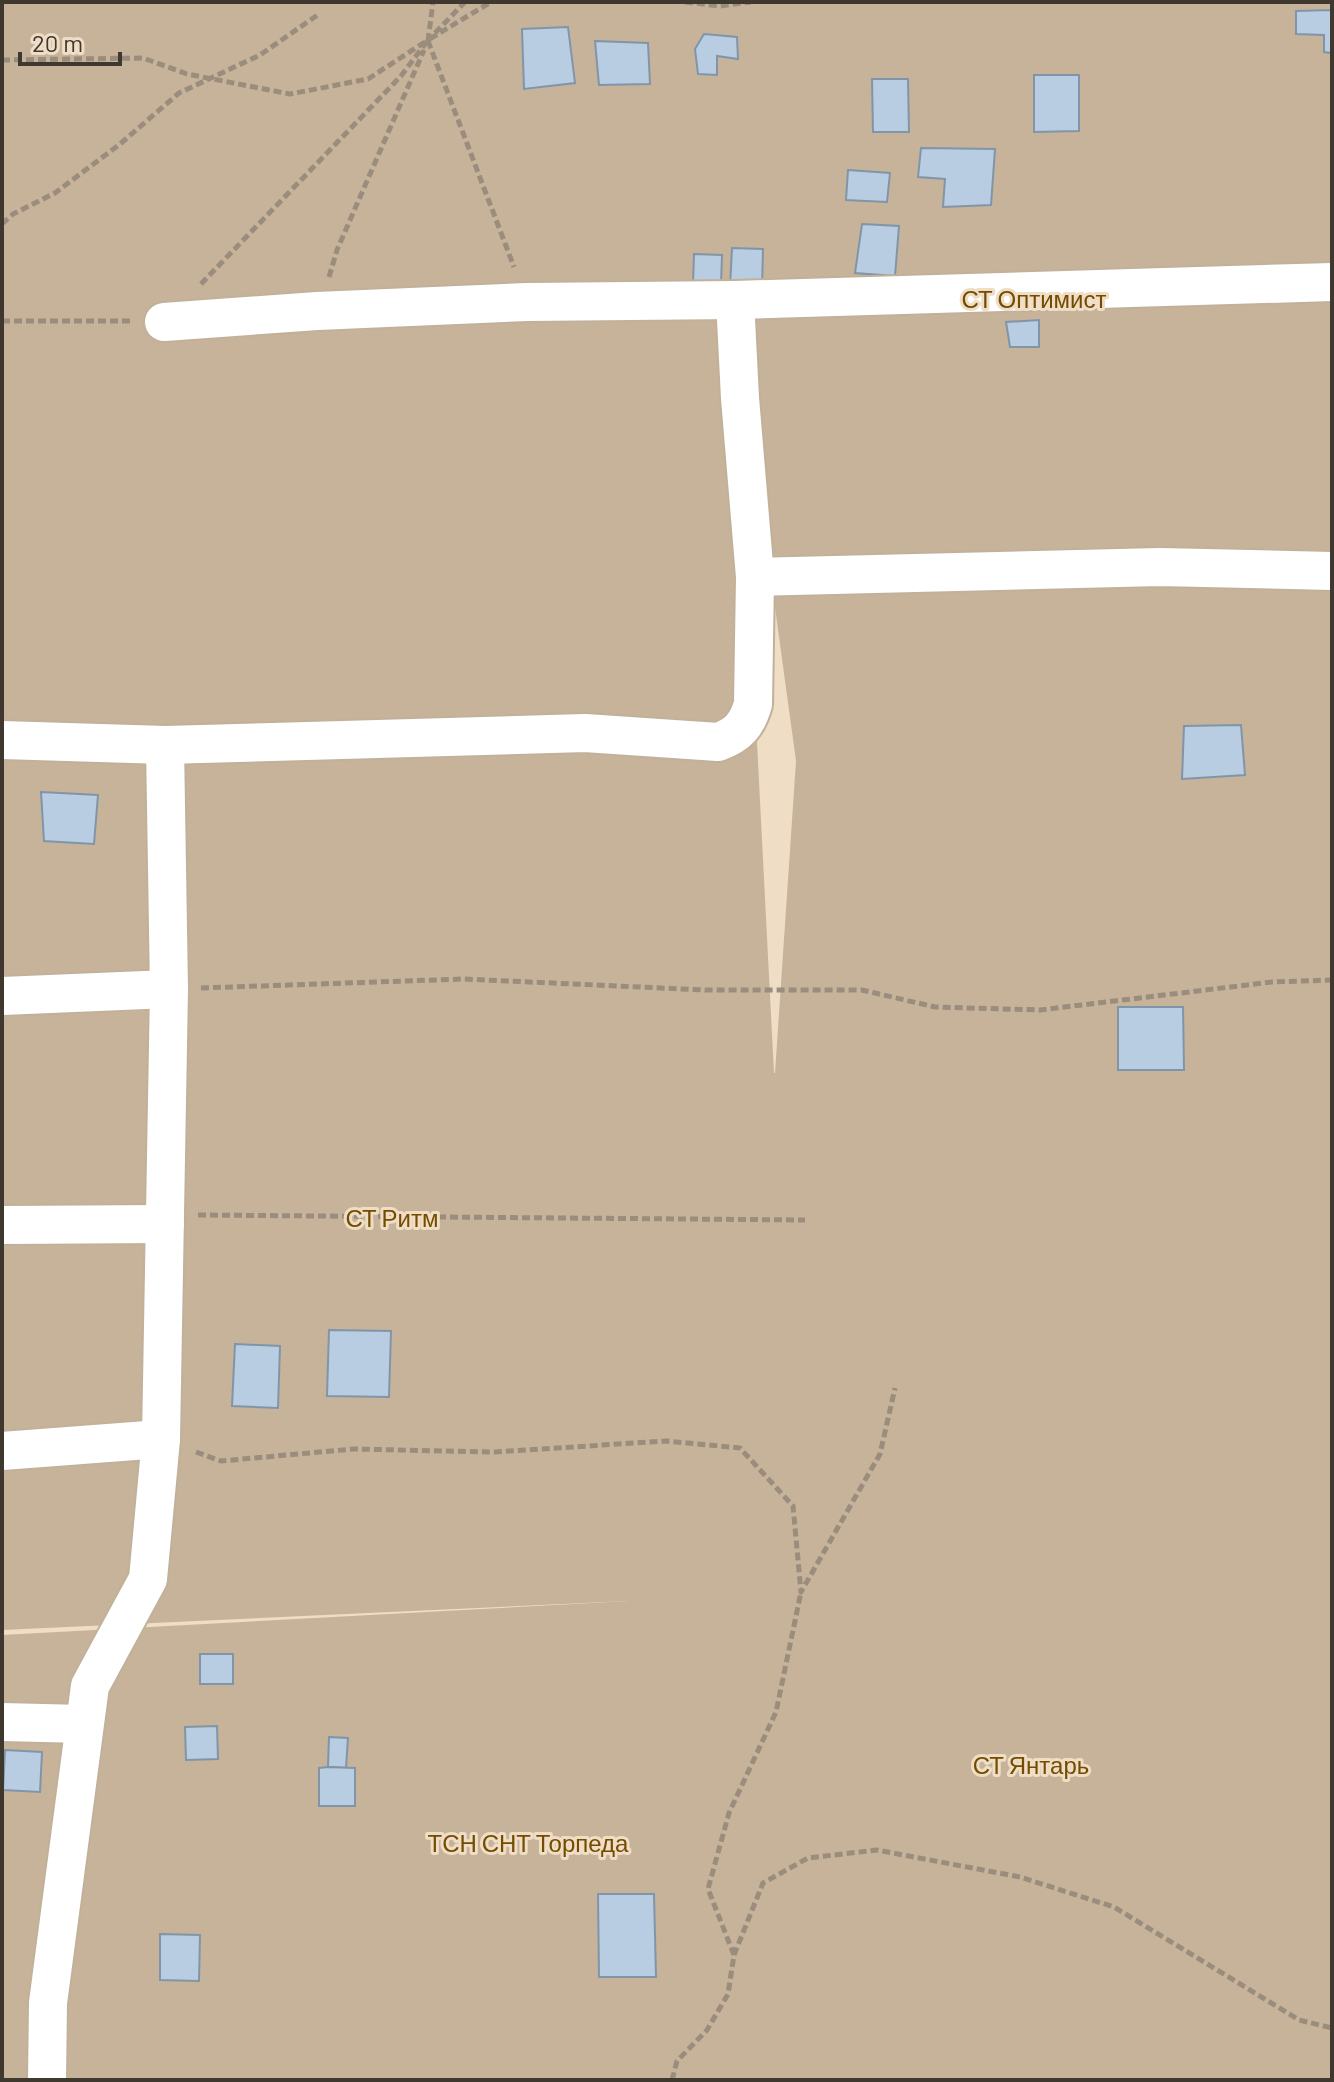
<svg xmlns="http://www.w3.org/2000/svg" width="1334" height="2082" font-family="Barlow,sans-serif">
<rect width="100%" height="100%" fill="#efddc6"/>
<!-- green -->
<path fill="#c7b399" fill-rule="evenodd" d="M2 2H1332V2080H2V1635L629 1601 2 1630ZM735 315 796 761 775 1073H774Z"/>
<!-- building -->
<g fill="#b9cde2" stroke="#8195a9" stroke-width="2">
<polygon points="1332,10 1332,53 1324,52 1324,35 1296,34 1296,11"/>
<polygon points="568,27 575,83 524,89 522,29"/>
<polygon points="704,34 737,37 738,59 717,56 717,75 698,74 695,49"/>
<polygon points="595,41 648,43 650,84 599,85"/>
<polygon points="1034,75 1079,75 1079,131 1034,132"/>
<polygon points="872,79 908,79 909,132 873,132"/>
<polygon points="921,148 995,149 991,205 943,207 945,179 918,177"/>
<polygon points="848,170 890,173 887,202 846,200"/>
<polygon points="862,224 899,226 895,276 855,273"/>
<polygon points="732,248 763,249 762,288 730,287"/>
<polygon points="694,254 722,255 721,285 693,284"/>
<polygon points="1039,320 1039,347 1010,347 1006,322"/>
<polygon points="1241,725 1245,775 1182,779 1184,726"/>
<polygon points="41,792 98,795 94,844 44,841"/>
<polygon points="1118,1007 1183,1007 1184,1070 1118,1070"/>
<polygon points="329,1330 391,1331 389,1397 327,1396"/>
<polygon points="235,1344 280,1346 278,1408 232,1406"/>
<rect x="200" y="1654" width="33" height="30"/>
<polygon points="217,1726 218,1759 186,1760 185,1727"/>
<polygon points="329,1737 348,1738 346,1768 328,1767"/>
<polygon points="5,1750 42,1752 40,1792 3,1790"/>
<polygon points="328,1767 355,1768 355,1806 319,1806 319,1768"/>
<polygon points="598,1894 654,1894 656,1977 599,1977"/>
<polygon points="160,1934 200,1935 199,1981 160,1980"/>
</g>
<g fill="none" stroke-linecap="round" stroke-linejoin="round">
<defs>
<g id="street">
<polyline points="164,322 317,311 527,302 735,300 1332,282"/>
<polyline points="755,577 1160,567 1332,571"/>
<path d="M2 740 165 745 585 733 718 742C738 735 747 725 753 704L755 577 740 398 735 300"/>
<polyline points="2,996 169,989"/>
<polyline points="2,1225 165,1224"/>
<polyline points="2,1451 161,1439"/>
<polyline points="2,1722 84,1724"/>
<polyline points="47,2080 48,2003 90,1686 148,1579 161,1439 169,989 165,745"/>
</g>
</defs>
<!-- street casing -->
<use href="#street" stroke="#c2b19a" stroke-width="42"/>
<!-- path -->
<g stroke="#9a8d7d" stroke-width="5" stroke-dasharray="8 4" stroke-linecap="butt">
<polyline points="685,2 720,6 751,2"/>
<polyline points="435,33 465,2"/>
<polyline points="428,41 433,2"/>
<polyline points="428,41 514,267"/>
<polyline points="2,60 143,58 187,74 290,94 368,79 425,42"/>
<polyline points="2,224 13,214 55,193 120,144 179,93 260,55 319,14"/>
<polyline points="329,277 337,250 424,50"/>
<polyline points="201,284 401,76 428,40 491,2"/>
<polyline points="2,321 131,321"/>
<polyline points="201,988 464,979 705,990 862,990 935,1007 1040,1010 1272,982 1332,980"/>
<polyline points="198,1215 805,1220"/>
<polyline points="196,1452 221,1461 353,1449 494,1452 666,1441 740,1448 793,1506 801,1592 880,1454 895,1388"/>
<polyline points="734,1955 763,1883 808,1858 877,1850 1020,1877 1114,1907 1299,2020 1332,2028"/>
<polyline points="672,2080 677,2061 707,2030 728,1994 734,1955 708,1889 729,1813 776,1712 801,1592"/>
</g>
<!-- street -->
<use href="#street" stroke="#fff" stroke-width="38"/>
</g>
<g text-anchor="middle" stroke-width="6" stroke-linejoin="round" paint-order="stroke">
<!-- park labels -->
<g font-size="24" fill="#734c00" stroke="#efddc6">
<text x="1034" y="308">СТ Оптимист</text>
<text x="392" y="1227">СТ Ритм</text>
<text x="1031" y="1774">СТ Янтарь</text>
<text x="528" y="1852">ТСН СНТ Торпеда</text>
</g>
</g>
<!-- border -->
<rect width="1334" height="2082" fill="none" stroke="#3f382f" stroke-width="8"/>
<!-- scale -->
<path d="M20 52v12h100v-12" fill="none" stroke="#3f382f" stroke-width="4"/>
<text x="32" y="52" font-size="24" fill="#3f382f" stroke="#efddc6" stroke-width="6" paint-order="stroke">20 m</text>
</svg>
